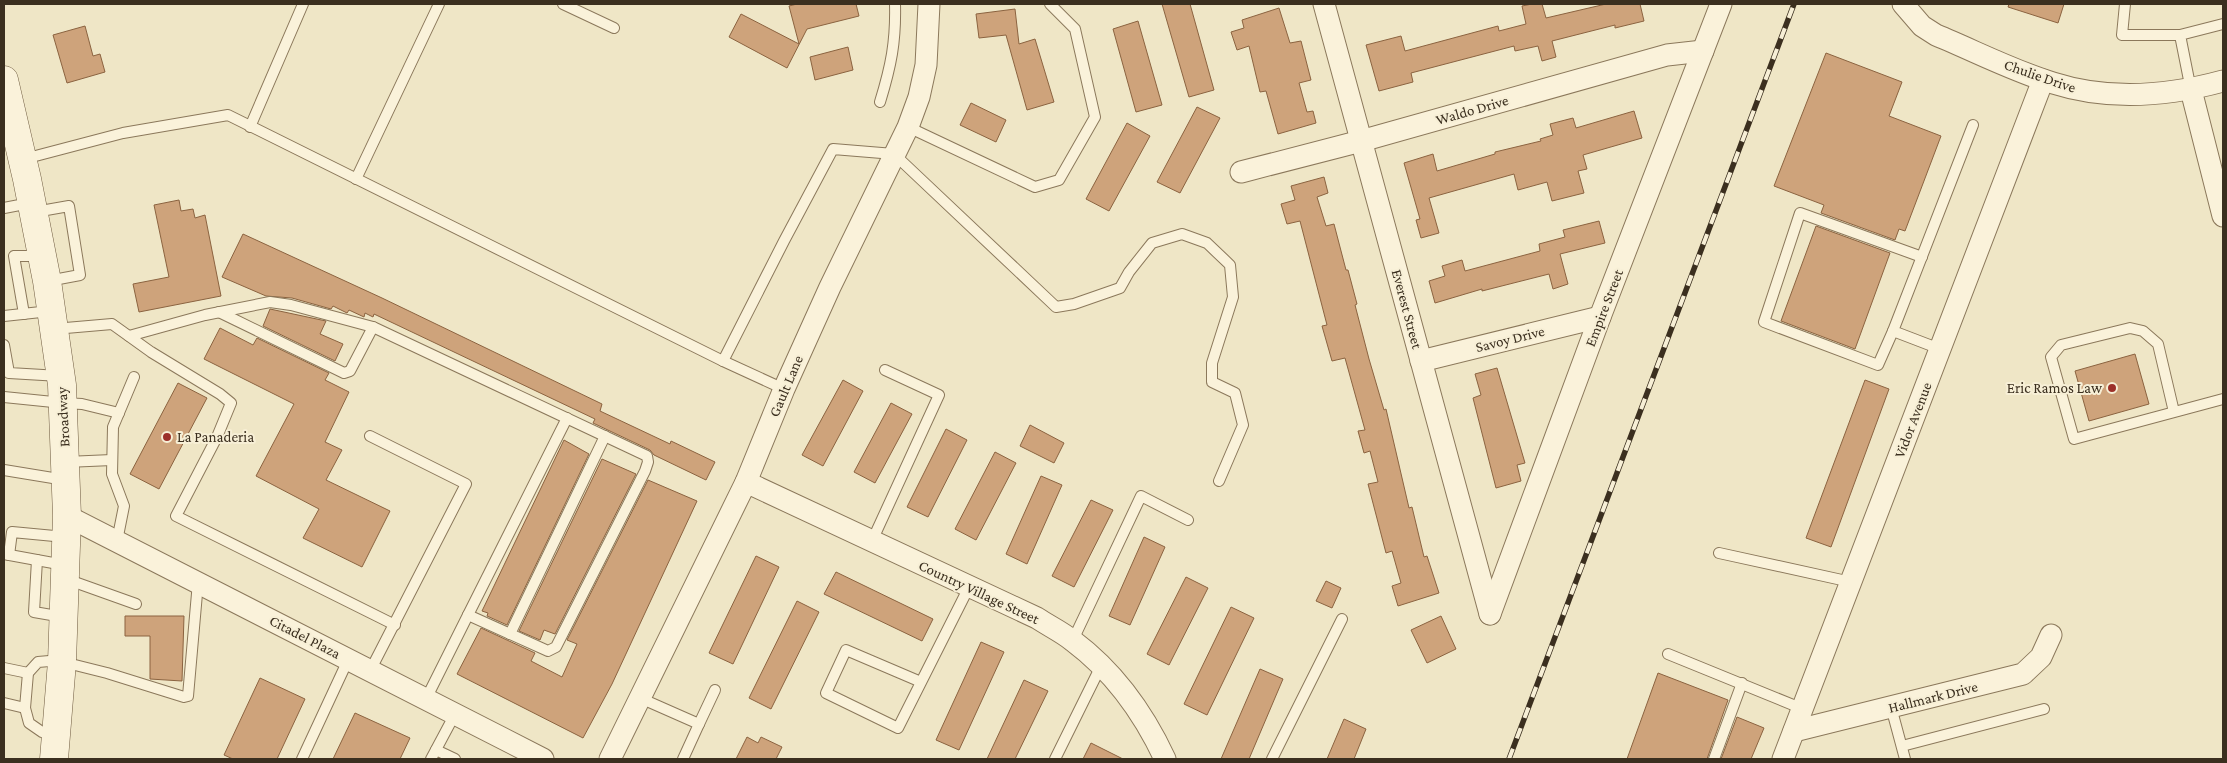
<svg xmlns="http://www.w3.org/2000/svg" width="2227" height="763" font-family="'Crimson Pro',serif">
<rect width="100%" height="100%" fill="#efe6c6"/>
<!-- building -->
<g fill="#cea37b" stroke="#8b6340">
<polygon points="797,4 856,4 859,16 807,29 787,68 729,37 741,14 799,44 789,6"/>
<polygon points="1162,4 1190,4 1214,90 1189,97"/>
<polygon points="1532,4 1542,4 1546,18 1606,4 1640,4 1644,21 1615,28 1615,25 1552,41 1556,57 1542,61 1538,46 1515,51 1514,46 1411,73 1413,82 1379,91 1366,45 1401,36 1405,51 1498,26 1499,31 1526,24 1522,6"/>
<polygon points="2009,4 2064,4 2058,23 2008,7"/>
<polygon points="1279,8 1290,43 1301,41 1311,80 1299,83 1307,112 1313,111 1316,123 1278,134 1266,91 1260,92 1249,46 1237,50 1231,32 1244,28 1242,20"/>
<polygon points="1015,9 1019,44 1035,39 1054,102 1027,110 1006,35 979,38 976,14"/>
<polygon points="1138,21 1162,105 1136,112 1113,29"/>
<polygon points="85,26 93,56 100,54 105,72 67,83 53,35"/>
<polygon points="848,47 853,70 815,80 810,57"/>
<polygon points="1826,53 1902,82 1889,116 1941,136 1905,231 1899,229 1895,240 1821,213 1824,205 1774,186"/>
<polygon points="971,103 1006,120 996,142 960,125"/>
<polygon points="1197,107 1220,118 1180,193 1157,182"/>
<polygon points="1634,111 1642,138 1583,155 1587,169 1578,171 1584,193 1552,201 1547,182 1518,190 1514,174 1429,198 1439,233 1421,238 1416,220 1420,219 1404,163 1433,154 1437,171 1495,154 1495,152 1541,141 1540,139 1553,135 1550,124 1573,118 1576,128"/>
<polygon points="1127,123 1150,136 1109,211 1086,199"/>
<polygon points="1324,177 1328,193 1317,197 1326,226 1334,224 1346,270 1348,270 1357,304 1355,305 1369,359 1384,410 1386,409 1409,508 1412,507 1424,557 1427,556 1439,593 1398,606 1392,586 1401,583 1392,551 1386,553 1368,484 1378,482 1370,451 1364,453 1358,431 1365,430 1345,358 1332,361 1322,326 1327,325 1300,221 1287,224 1281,204 1295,200 1291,186"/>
<polygon points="179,200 181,211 193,209 195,218 205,215 221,296 139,312 133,284 169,277 154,205"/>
<polygon points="1599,221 1605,243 1560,254 1568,284 1553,289 1549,274 1482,291 1482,289 1435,303 1429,281 1445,276 1442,266 1462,260 1465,271 1540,251 1539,244 1565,237 1563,230"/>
<polygon points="1816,226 1890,253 1855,349 1781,321"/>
<polygon points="243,234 382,298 602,404 600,411 670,444 671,441 715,462 706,480 654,455 650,450 593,423 595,419 374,314 373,317 365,313 364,317 349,310 347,313 333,306 331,309 292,298 266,296 222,277"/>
<polygon points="270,309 326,321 320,334 343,344 335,361 263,326"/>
<polygon points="220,328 253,345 257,338 329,373 325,380 349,392 325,442 342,450 326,480 390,511 362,567 303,538 319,509 256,476 294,404 204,359"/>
<polygon points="2135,354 2149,404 2089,421 2075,371"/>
<polygon points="1497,368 1525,463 1517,465 1521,481 1496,488 1473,398 1481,395 1475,374"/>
<polygon points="843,380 863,391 823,466 802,455"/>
<polygon points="1865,380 1889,389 1831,547 1806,538"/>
<polygon points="178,383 207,398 159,489 130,474"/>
<polygon points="891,403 912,414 875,483 854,472"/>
<polygon points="1030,425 1064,443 1054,463 1020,446"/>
<polygon points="946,429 967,440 928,517 907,507"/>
<polygon points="564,440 589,454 507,625 487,616 488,613 482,611"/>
<polygon points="995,452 1016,463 976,540 955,529"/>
<polygon points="602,459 636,474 555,634 544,630 540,640 519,631"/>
<polygon points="1041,476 1062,485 1027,564 1006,554"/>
<polygon points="648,480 697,501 612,684 583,738 457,674 481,628 535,653 531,661 562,677 577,644 567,640"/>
<polygon points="1091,500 1113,510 1074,587 1052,576"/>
<polygon points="1144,537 1165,547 1130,625 1109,616"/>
<polygon points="756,556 779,567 733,664 709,653"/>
<polygon points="836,572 933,619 922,641 824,594"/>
<polygon points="1186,577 1208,588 1169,665 1147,654"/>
<polygon points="1326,581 1341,588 1332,608 1316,601"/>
<polygon points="797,601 819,612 771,709 749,698"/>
<polygon points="1231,607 1254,618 1207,715 1184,704"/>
<polygon points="125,616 184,616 182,681 150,679 150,636 125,636"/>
<polygon points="1441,616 1456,649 1427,663 1411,630"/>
<polygon points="981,642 1004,652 959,750 936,740"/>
<polygon points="1260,669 1283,679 1249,759 1221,759"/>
<polygon points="1658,673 1728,700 1707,759 1627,759"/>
<polygon points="260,678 305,699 277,759 233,759 224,755"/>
<polygon points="1024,680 1048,691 1015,759 987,759"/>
<polygon points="355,713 410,738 400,759 333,759"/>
<polygon points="1737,717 1764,728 1751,759 1721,759"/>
<polygon points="1344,719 1366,729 1354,759 1327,759"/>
<polygon points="747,737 758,743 761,737 782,747 776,759 736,759"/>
<polygon points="1091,743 1123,759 1083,759"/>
</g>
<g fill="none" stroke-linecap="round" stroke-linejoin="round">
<defs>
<g id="lane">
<polyline points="563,4 614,28"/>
<polyline points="2125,4 2122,35 2180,35"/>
<polyline points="2191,90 2180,35 2223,24"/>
<path d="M880 102C891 66 896 42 895 4"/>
<polyline points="250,127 303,4"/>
<polyline points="908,127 1035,187 1059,180 1095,117 1075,29 1050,4"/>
<polyline points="24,159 123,133 228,115 723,361 784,389"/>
<polyline points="356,179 439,4"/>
<polyline points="4,208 30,203"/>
<polyline points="35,212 69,206 80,275 48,281"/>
<polyline points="219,312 344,373 350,371 373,327"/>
<polyline points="24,314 14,256 41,256"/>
<polyline points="4,316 50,311"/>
<polyline points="54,329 112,324 151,352 220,394 231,403 217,437 176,516 395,625"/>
<polyline points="1893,331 1878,365 1764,322 1800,213 1922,257"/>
<polyline points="129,336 205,315 270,302 291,305 373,327 647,456 648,462 645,471 556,647 548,651 468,615 426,699"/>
<polyline points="4,345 9,373 60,376"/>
<polyline points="1940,349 1893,331 1973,125"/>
<polyline points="723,361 784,241 833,149 894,154 1056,307 1074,304 1120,288 1129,272 1152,243 1182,234 1207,243 1230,265 1233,297 1212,363 1212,382 1235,393 1243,425 1219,481"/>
<polyline points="4,397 63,403 82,404 119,413"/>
<polyline points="2174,412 2158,344 2143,331 2130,328 2061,345 2051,357 2074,439 2223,399"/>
<polyline points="370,436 466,484 370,671"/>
<polyline points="66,462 112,460"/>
<polyline points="4,470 65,480"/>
<polyline points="117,541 124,506 112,474 113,427 134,377"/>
<polyline points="872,541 939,395 885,370"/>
<polyline points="1719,553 1851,582"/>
<polyline points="4,554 64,565"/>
<polyline points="9,555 12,532 65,537"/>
<polyline points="37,560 34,612 63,617"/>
<polyline points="66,579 136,604"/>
<polyline points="468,615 567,418"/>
<polyline points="510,634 605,436"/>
<polyline points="1073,640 1141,496 1188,520"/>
<polyline points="1668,654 1803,709"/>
<polyline points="63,662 107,673 184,697 188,696 198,582"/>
<polyline points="4,668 28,673"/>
<polyline points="921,682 846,650 826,693 898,728 969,587"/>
<polyline points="640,698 699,724 683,759"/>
<polyline points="4,703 25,708"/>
<polyline points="1891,707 1905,759"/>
<polyline points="699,724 715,690"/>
<polyline points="55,736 42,732 29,723 25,708 28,673 38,662 61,660"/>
<polyline points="1902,746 2044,709"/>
<polyline points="436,750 455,759"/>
<polyline points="302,759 348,660"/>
<polyline points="431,759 455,714"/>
<polyline points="1055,759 1101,666"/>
<polyline points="1272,759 1342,619"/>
<polyline points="1714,759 1742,683"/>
</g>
<g id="street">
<polyline points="1324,4 1490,614"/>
<path d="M1903 4 1922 26 1936 35C1975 51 2013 71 2053 83 2109 101 2168 96 2223 81"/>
<polyline points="2191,90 2223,216"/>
<polyline points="1241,172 1361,141 1667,55 1703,51"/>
<polyline points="1421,361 1600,317"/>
<path d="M746 482 1037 618C1049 626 1062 632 1073 641 1113 671 1144 714 1165 759"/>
<polyline points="67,516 543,759"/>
<polyline points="1490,614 1600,317 1721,4"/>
<polyline points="1794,731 2023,674 2041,657 2051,635"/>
<polyline points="610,759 746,482 784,389 830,287 908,127 919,97 926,65 929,4"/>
<polyline points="1783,759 2043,80"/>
</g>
<polyline id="secondary" points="4,80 27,179 47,281 62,385 67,516 62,662 54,759"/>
</defs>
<!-- lane casing -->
<use href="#lane" stroke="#8b785b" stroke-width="12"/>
<!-- street casing -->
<use href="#street" stroke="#8b785b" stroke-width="23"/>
<!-- secondary casing -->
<use href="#secondary" stroke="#6d593e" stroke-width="29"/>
<!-- lane -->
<use href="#lane" stroke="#faf2da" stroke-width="10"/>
<!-- street -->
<use href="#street" stroke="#faf2da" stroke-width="21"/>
<!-- secondary -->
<use href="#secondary" stroke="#faf2da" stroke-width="28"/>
<defs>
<polyline id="rail" points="1509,759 1794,4"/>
</defs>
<!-- rail casing -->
<use href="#rail" stroke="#3b2f1f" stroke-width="5.5"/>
<!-- rail -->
<use href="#rail" stroke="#f7efd6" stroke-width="4" stroke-dasharray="11" stroke-linecap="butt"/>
</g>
<!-- markers -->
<g fill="#9c3029" stroke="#f7efd6" stroke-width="2">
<circle cx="2112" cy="388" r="5"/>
<circle cx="167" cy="437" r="5"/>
</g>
<g text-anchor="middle" stroke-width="4" stroke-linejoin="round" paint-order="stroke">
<!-- street labels -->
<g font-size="15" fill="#3b2f1f" stroke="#f7efd6">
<text transform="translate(2040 76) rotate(19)" y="5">Chulie Drive</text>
<text transform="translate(1472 110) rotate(-16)" y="5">Waldo Drive</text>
<text transform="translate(1604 308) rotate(-69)" y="5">Empire Street</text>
<text transform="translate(1407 309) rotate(75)" y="5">Everest Street</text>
<text transform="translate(1510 339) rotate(-14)" y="5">Savoy Drive</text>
<text transform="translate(786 386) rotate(-67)" y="5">Gault Lane</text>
<text transform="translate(63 417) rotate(-93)" y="5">Broadway</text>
<text transform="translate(1913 420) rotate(-69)" y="5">Vidor Avenue</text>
<text transform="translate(979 592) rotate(25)" y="5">Country Village Street</text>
<text transform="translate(305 637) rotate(27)" y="5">Citadel Plaza</text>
<text transform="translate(1933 697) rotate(-14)" y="5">Hallmark Drive</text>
</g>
<!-- poi labels -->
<g font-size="15" fill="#3b2f1f" stroke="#f7efd6" text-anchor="end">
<text x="2102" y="393">Eric Ramos Law</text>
<text x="177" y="442" text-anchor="start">La Panaderia</text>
</g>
</g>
<!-- border -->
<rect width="2227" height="763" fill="none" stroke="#3b2f1f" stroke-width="10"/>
</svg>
